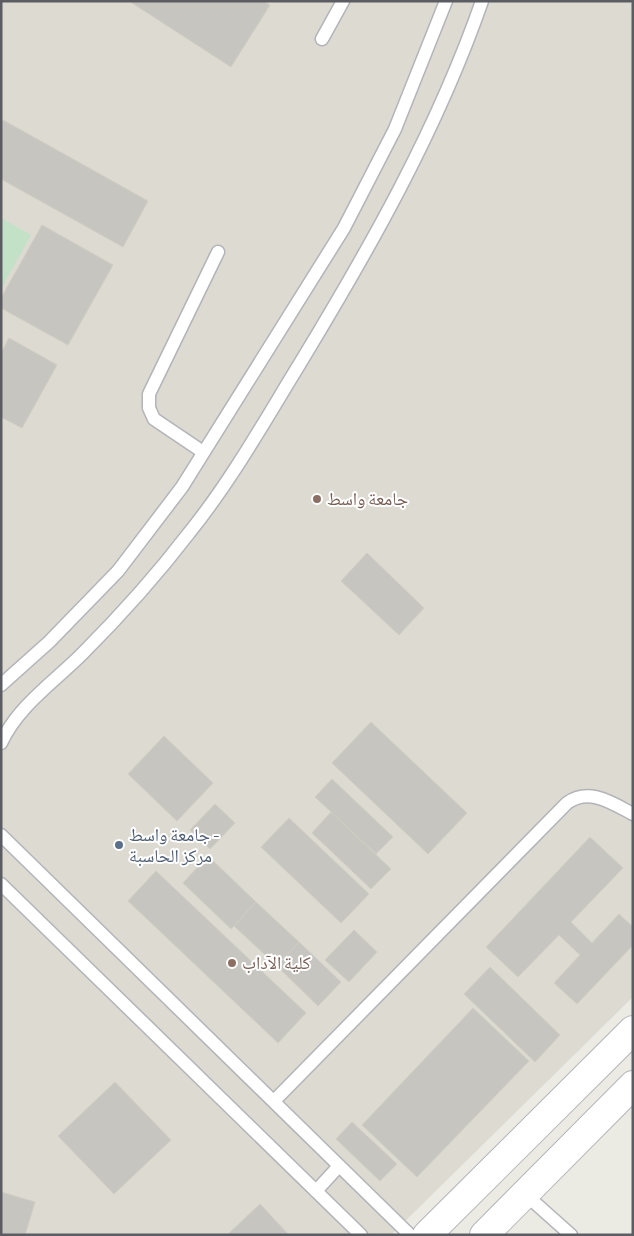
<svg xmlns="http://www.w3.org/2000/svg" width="634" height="1236" font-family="'Sofia Sans Condensed','Noto Naskh Arabic',sans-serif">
<rect width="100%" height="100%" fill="#ecebe3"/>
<!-- education -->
<polygon fill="#dcdad1" points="1,1 633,1 633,997 391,1235 1,1235"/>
<!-- green -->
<polygon fill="#c2e1c6" points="1,218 31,235 1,289"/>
<!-- building -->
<g fill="#c7c5c0" stroke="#d0cdc2">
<polygon points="129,1 263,1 270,5 231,67"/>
<polygon points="3,120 148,201 123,247 1,179 1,124"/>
<polygon points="42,225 113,265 68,345 1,308 1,298"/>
<polygon points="9,338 57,365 22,428 1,417 1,353"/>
<polygon points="367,553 424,608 399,635 341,581"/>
<polygon points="371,722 467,813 428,854 332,763"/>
<polygon points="164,736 213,783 177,821 128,774"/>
<polygon points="332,779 393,837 376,854 315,797"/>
<polygon points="215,804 235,823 210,849 190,830"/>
<polygon points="331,812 391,869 371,889 312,833"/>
<polygon points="289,818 369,894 341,923 261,847"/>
<polygon points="590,837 623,868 571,922 592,943 619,914 633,927 633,945 577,1004 554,983 580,955 559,935 518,977 486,947"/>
<polygon points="208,856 256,902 231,929 183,883"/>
<polygon points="156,871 306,1013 278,1043 128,901"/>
<polygon points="256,902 299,942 277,966 234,926"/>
<polygon points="354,930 377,952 349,982 325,960"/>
<polygon points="299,942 341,982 318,1006 277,966"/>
<polygon points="490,967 560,1035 535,1062 464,994"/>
<polygon points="473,1008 529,1061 417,1177 362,1125"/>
<polygon points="115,1082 171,1140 114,1194 58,1136"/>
<polygon points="352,1122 397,1164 380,1181 336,1139"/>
<polygon points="1,1192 35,1202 25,1235 1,1235"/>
<polygon points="260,1204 289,1235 227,1235"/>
</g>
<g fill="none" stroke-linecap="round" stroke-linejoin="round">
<defs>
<g id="lane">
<polyline points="322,39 343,1"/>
<polyline points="203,452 154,419 149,408 149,394 218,252"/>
<polyline points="1,685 49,642 118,571 182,487 344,228 395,129 446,1"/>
<path d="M1 743C18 706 54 682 82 654 120 616 156 576 189 533 231 481 264 422 299 365 370 248 437 130 482 1"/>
<polyline points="1,835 410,1235"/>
<polyline points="1,884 361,1235"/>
<path d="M274 1101 567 803C589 787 612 803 633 814"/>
<polyline points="316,1191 339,1166"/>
<polyline points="525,1194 571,1235"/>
</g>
<g id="secondary">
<polyline points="427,1235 633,1030"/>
<polyline points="484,1235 633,1085"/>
</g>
</defs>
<!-- lane casing -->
<use href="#lane" stroke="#b3b4b9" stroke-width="15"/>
<!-- secondary casing -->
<use href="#secondary" stroke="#b4b6bb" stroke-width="30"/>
<!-- lane -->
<use href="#lane" stroke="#fff" stroke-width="12"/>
<!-- secondary -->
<use href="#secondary" stroke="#fff" stroke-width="28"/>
</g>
<!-- markers -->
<g fill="#8d6e63" stroke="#fff" stroke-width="2">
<circle cx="317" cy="499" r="5"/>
<circle cx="232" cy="963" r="5"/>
</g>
<circle fill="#5c6f8a" stroke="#fff" stroke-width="2" cx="119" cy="845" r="5"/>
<g text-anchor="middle" stroke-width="4" stroke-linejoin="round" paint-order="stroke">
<!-- education labels -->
<g font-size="18" fill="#785e54" stroke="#fff" text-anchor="start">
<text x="327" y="505">جامعة واسط</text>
<text x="242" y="969">كلية الآداب</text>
</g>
<!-- service labels -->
<g font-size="18" fill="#4e5e75" stroke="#fff" text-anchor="start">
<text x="129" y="841">جامعة واسط -<tspan x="129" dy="21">مركز الحاسبة</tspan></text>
</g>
</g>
<!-- border -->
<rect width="634" height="1236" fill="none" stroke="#5b5d62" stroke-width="5"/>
</svg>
